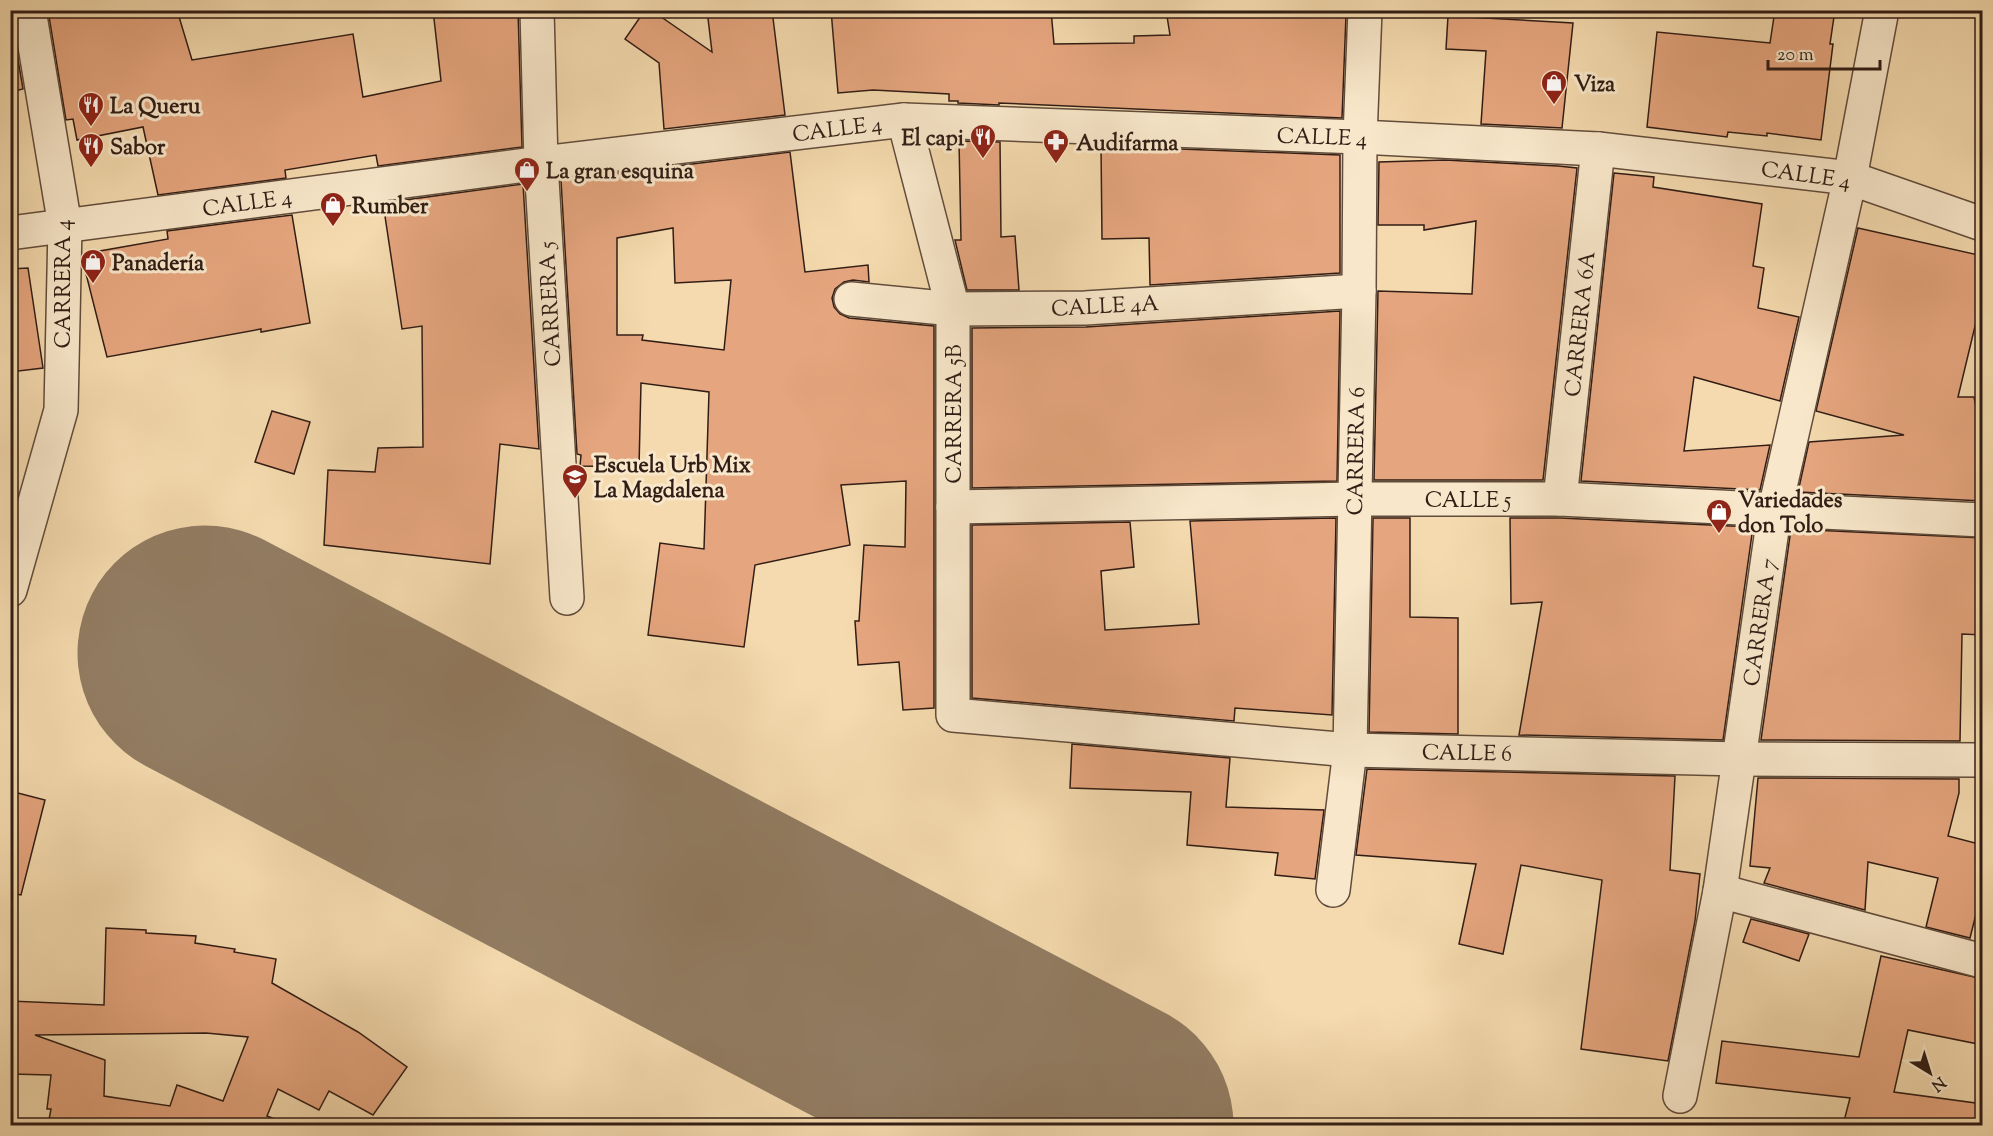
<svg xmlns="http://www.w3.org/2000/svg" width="1993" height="1136" font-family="'Sorts Mill Goudy',serif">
<rect width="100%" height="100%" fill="#f4daae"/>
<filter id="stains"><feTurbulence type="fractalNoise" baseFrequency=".00333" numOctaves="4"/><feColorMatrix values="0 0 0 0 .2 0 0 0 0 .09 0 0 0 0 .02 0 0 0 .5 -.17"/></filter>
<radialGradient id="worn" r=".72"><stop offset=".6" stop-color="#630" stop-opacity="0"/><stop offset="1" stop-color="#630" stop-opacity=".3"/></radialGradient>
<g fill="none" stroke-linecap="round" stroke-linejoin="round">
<!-- runway -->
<polyline stroke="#927c62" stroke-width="255" points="205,653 1106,1126"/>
</g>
<!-- building -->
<g fill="#e5a57e" stroke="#311d15" stroke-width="1.5" fill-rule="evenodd">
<polygon points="48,10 177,10 192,60 353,34 363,97 441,81 433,10 518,10 522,147 378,166 376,155 285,170 286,178 158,195 143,127 77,140 73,119 66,120"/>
<polygon points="645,10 651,10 712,52 707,10 772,10 785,115 664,129 659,63 625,39"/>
<polygon points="831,10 1051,10 1054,44 1134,43 1134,36 1170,35 1166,10 1280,10 1346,15 1342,118 999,103 999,105 958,103 958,101 949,101 949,94 873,90 838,93"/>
<polygon points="1775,10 1835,10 1830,44 1833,44 1821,140 1767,133 1767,136 1728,132 1727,137 1647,127 1657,32 1770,43"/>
<polygon points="10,13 23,89 10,92"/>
<polygon points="1448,16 1573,23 1562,128 1481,124 1486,51 1446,49"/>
<polygon points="959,141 1000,142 1001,237 1015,236 1019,290 967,290 955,240 961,240"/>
<polygon points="1101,146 1340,155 1340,273 1150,285 1149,238 1102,239"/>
<path d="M790 152 805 272 868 265 869 282 853 280 844 282 835 289 832 298 834 307 840 314 849 318 934 326V708L903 710 899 662 858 665 855 621H859L864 545 905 547 906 481 841 485 850 545 755 565 744 647 648 635 660 543 704 549 709 392 641 383 639 467 580 466 581 455 577 454 561 180ZM673 228 675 283 731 280 724 350 642 340 643 335H617V238Z"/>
<polygon points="1445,160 1558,166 1577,168 1543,480 1374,480 1378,291 1472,294 1476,221 1424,230 1424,225 1378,225 1379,162"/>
<polygon points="1614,173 1654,177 1653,187 1762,204 1753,266 1764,268 1758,308 1799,317 1780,401 1694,377 1684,451 1770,445 1760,490 1581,481"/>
<polygon points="523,184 539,449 500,444 490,564 324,545 328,470 375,472 378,448 423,447 422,326 402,329 383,203"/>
<polygon points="292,215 310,323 261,332 261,329 107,357 83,262 83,254 168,239 167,231"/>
<polygon points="1858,228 1983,256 1983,293 1958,397 1974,397 1976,407 1983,407 1983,501 1798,492 1809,442 1904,435 1816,411"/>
<polygon points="28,268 43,368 10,372 10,269"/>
<polygon points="1340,311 1337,481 972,488 972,328 1086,327"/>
<polygon points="272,411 310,422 294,474 255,462"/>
<polygon points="1336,518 1332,715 1235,708 1234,721 972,698 972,525 1130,522 1134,567 1101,571 1105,630 1199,624 1190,521"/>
<polygon points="1373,518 1410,518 1410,617 1458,618 1458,734 1369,732"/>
<polygon points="1510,518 1560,518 1753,527 1723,740 1519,735 1542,602 1511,604"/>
<polygon points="1791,529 1983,538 1983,635 1962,634 1960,741 1761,740"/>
<polygon points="1072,744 1230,758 1226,807 1324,810 1315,879 1275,875 1278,853 1187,845 1191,792 1070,788"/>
<polygon points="1367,769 1675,776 1670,870 1700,874 1695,921 1668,1061 1581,1049 1602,880 1521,865 1503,954 1459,944 1476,864 1356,855"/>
<polygon points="1758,778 1959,779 1959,793 1948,836 1983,845 1983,886 1970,938 1926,927 1938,878 1868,862 1865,910 1764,883 1770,868 1750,866"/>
<polygon points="10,791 45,800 21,895 10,893"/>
<polygon points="1751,919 1809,934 1799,961 1743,942"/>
<path d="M106 928 146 930V933L196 936 195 943 235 949 234 952 276 959 272 983 358 1032 407 1067 373 1115 329 1091 319 1110 278 1089 267 1116 280 1121 279 1125H48L51 1109H47L51 1075 10 1074V1001L104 1005ZM206 1033 248 1037 223 1101 177 1085 170 1106 104 1096 105 1060 35 1035Z"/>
<polygon points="1881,956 1983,979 1983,1045 1908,1030 1894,1092 1983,1104 1983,1125 1843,1125 1850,1098 1716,1083 1722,1041 1859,1057"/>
</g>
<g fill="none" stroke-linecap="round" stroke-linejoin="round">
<defs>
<g id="street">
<polyline points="537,10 541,163 567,598"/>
<polyline points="904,120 953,309 953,715 1350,750 1740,759 1982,760"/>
<polyline points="10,233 541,163 904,120 1360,137 1598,149 1850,178 1982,224"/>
<polyline points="851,299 953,309 1085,308 1359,291"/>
<polyline points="1560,499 1598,149"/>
<polyline points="953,507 1354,499 1560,499 1982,520"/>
<polyline points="10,590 61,410 65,226 29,10"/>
<polyline points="1333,890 1350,750 1359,291 1360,137 1365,10"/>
<polyline points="1720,891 1982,961"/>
<polyline points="1680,1096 1720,891 1775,509 1850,178 1882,10"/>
</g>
</defs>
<!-- street casing -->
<use href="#street" stroke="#624c3b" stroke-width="36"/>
<!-- street -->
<use href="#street" stroke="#f8e7ca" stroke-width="33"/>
</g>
<!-- icons -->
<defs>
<symbol id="shop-pin" viewBox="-11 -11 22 30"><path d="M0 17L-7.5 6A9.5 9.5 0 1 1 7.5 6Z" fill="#8f2418" stroke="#f8e7ca"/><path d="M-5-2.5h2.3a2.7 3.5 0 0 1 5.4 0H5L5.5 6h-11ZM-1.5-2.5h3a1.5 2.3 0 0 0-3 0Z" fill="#fff"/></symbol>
<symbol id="restaurant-pin" viewBox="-11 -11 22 30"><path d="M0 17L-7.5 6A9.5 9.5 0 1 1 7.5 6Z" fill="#8f2418" stroke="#f8e7ca"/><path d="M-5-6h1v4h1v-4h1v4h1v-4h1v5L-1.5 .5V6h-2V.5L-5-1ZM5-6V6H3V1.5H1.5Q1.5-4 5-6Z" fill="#fff"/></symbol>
<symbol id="pharmacy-pin" viewBox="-11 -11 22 30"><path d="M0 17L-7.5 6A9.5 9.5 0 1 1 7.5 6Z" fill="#8f2418" stroke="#f8e7ca"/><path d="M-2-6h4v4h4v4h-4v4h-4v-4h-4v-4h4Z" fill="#fff"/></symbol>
<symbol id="school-pin" viewBox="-11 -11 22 30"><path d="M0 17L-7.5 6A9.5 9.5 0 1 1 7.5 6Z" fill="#8f2418" stroke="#f8e7ca"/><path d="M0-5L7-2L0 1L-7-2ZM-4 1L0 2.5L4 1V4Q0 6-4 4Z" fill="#fff"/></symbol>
</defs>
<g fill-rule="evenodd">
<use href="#shop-pin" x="1539" y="68" width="30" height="40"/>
<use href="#restaurant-pin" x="76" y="90" width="30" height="40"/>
<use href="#restaurant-pin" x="968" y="122" width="30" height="40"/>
<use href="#pharmacy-pin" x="1041" y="127" width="30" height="40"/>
<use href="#restaurant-pin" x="76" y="131" width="30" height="40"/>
<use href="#shop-pin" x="512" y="155" width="30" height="40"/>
<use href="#shop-pin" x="318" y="190" width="30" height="40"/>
<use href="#shop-pin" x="78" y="247" width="30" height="40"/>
<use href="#school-pin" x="560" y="462" width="30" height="40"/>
<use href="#shop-pin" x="1704" y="497" width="30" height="40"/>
</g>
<g text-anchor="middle" stroke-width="6" stroke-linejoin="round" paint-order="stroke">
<!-- poi labels -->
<g font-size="22" font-weight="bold" fill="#311d15" stroke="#f8e7ca" text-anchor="start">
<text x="1574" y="91">Viza</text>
<text x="110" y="113">La Queru</text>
<text x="964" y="145" text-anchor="end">El capi</text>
<text x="1076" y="150">Audifarma</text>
<text x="110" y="154">Sabor</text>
<text x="546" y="178">La gran esquina</text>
<text x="352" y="213">Rumber</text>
<text x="112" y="270">Panadería</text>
<text x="594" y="472">Escuela Urb Mix<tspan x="594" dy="25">La Magdalena</tspan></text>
<text x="1738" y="507">Variedades<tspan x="1738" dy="25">don Tolo</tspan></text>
</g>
<!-- street labels -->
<g font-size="22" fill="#311d15" stroke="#f8e7ca">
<text transform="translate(837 128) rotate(-7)" y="8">CALLE 4</text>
<text transform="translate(1322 136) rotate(2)" y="8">CALLE 4</text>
<text transform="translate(1806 174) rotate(8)" y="8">CALLE 4</text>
<text transform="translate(247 202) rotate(-8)" y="8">CALLE 4</text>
<text transform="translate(62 284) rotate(-90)" y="8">CARRERA 4</text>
<text transform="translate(549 304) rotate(-93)" y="8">CARRERA 5</text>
<text transform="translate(1105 305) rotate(-3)" y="8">CALLE 4A</text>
<text transform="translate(1579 324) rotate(-84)" y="8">CARRERA 6A</text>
<text transform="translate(953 414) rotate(-90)" y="8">CARRERA 5B</text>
<text transform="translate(1355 451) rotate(-89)" y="8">CARRERA 6</text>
<text x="1468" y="507">CALLE 5</text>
<text transform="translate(1759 622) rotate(-82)" y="8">CARRERA 7</text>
<text transform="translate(1467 752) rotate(1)" y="8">CALLE 6</text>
</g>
</g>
<!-- margin -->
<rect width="1993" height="1136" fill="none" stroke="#f4daae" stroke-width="36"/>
<rect x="12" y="12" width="1969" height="1112" fill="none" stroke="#311d15" stroke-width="3"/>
<rect x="18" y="18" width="1957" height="1100" fill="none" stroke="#311d15" stroke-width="1.5"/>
<!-- north arrow -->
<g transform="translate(1930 1073) rotate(142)" stroke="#f8e7ca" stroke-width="4.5" paint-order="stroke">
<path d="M0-4.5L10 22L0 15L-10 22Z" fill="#311d15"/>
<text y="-9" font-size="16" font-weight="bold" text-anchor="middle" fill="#311d15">N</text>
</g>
<!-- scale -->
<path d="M1768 60v9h112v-9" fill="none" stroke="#311d15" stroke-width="3"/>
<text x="1777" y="60" font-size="18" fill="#311d15" stroke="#f8e7ca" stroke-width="4.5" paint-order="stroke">20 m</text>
<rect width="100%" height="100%" filter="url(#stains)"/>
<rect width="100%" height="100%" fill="url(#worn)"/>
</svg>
